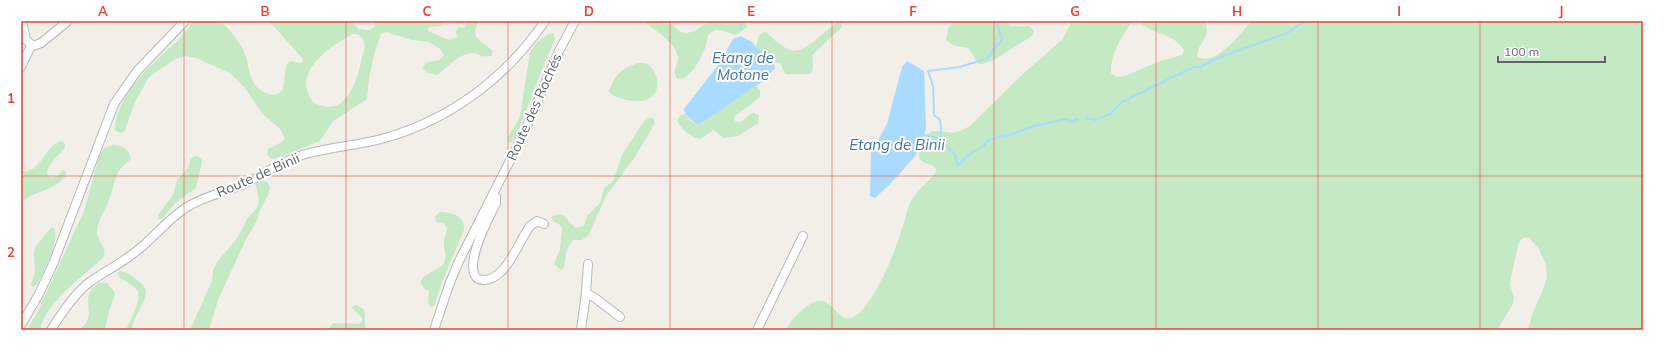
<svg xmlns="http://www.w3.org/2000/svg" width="1664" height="351" font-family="Mulish,sans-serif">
<rect width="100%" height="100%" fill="#f1efe8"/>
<!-- green -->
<g fill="#c5e8c5" fill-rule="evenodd">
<path d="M193 21H221C230 30 240 42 245 54 251 71 248 88 269 94 275 96 279 94 283 90L286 65 290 61 300 63 303 61V59L269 21H351L359 29 370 30 374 27 375 23 374 21 398 22 445 21 440 26 428 27V31L449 40 457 37 456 32 458 27 465 28 468 21H480C467 37 482 41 492 50V56C489 56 485 57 482 56 478 55 477 53 473 53 457 54 449 67 437 75L427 73 423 69 425 63 439 60 444 55 440 49 429 42 412 40 386 32 381 34 375 51 369 78 367 99 333 121 320 141 274 159 270 158 267 154 268 149 280 143 285 139 281 130 262 113 244 87 230 73 196 58 186 56 175 59 149 77 135 102 125 130 122 133 118 132 115 130C116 97 144 72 166 51 171 46 178 41 182 36 186 31 190 26 193 21ZM353 34C357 34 361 35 363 39 366 44 364 51 362 57 359 73 352 100 335 106 327 108 321 106 314 103 289 73 330 46 353 34Z"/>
<path d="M642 21H667L681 32 687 33 695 31 709 21H746L747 27 736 35C731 34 723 30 718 30 714 30 709 33 708 36 706 40 707 45 705 48 700 60 691 79 678 79 671 71 677 67 678 59 679 45 652 27 642 21Z"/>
<path d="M953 21H1005C1011 29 1021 26 1030 26L1034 31 1033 35 1029 38 992 61 981 64H979L968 48C960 46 951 47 946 39L948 29Z"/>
<path d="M1070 21H1133C1122 35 1110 55 1111 73L1117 77 1125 76 1160 61 1182 55 1184 50C1173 32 1152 35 1139 21H1204C1213 38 1198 40 1197 56 1215 69 1241 32 1252 21H1643V330H1528L1532 315 1544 287 1547 276 1546 265 1539 249 1528 237 1523 238 1519 242 1511 277 1510 285 1514 298 1513 304 1497 330H787C790 321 795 317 801 311 834 280 834 330 855 316 862 312 866 305 871 298 885 277 894 253 902 229 905 221 906 213 909 205 915 191 927 184 936 172 937 159 909 169 923 144 925 139 927 134 932 131 952 131 950 137 970 126L1025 72 1062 40 1070 25Z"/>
<path d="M839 22 842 24V27L812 55 813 68 812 72 808 74H785L781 64C768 60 765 59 756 47L759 35 765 31C772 38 780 46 790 50 804 56 825 29 839 22Z"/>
<path d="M553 33 555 39C540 72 529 106 515 139L512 142H509L507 140C510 131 517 125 520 116L530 52 537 42 549 34Z"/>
<path d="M638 63C641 63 644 63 647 64 655 68 660 82 656 91 649 107 623 101 611 94L609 91C616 74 621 69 638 63Z"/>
<path d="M753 87H757L760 90V97L735 116 734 119 736 122C744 123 746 116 753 113L759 115 758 123 738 136 724 138 714 130 700 139C690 137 682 130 677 121L680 115 685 114C689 119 693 125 700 124Z"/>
<path d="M651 117 653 118 655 123 635 157 606 196 588 236 582 240H573C565 250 566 256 564 268L561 270 554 264 560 249 562 228 560 225 553 221 551 217 558 214 563 215 575 228 584 226 587 216 600 203 604 188 613 181 615 176 622 155 644 121Z"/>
<path d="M62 141 65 144V148C59 156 47 163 47 174L51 177 57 176 63 170 66 172V176C52 193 33 190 21 203V171C41 175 45 144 62 141Z"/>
<path d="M113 145C123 146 128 148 131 159 127 163 121 167 118 172 114 180 113 189 110 197 107 208 97 220 97 232 98 244 108 245 103 258 82 277 46 302 40 330H27L37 313 84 211 99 157 104 148Z"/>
<path d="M194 156C199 156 201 157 202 162L196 188 175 203 163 218 158 219V215L173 195 177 180 189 167 190 160Z"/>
<polygon points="262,180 268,183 270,187 269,193 259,212 257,221 246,239 218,300 209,330 190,330 212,281 213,270 218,261 238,237 247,219 257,208 259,201 256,185 257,181"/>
<path d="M439 212C451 212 465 215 464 230L442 282 434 306 430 307 428 303 429 291C427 290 425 290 424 288 412 276 440 271 444 263 448 252 443 251 444 243 444 237 447 233 447 228L444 223 436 222 435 217Z"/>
<path d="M51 228H54C60 241 43 273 37 285L32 287 31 285 35 271 34 252 36 246Z"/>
<path d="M120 271C127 272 132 276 137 280 159 293 133 311 132 330H126C130 321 143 299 137 290 134 285 124 281 119 277L117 274Z"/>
<path d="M99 283H107L114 291 115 295 109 311 105 330H78C99 318 81 303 92 289 94 287 97 285 99 283Z"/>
<polygon points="356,305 363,309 365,313 365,330 329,330 330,327 333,323 358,324 362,322 362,318 352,308 353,306"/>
</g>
<!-- water -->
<g fill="#aadaff">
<polygon points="741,36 752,42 761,53 774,63 775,68 763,81 700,124 696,124 685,114 684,109 719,64 733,39"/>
<polygon points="907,61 924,71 926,129 924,135 915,156 894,180 875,198 870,196 871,152 887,124 902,67"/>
</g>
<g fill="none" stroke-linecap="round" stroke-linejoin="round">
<!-- stream -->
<g stroke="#aadaff" stroke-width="2">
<polyline points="741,29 741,21"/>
<polyline points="1086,118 1096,120 1110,114 1122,102 1194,67 1200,67 1216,59 1289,32 1300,24 1306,22 1321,21"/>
<polyline points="924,135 942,139 948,148 955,154 958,166 968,155 984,146 987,141 1004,135 1008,136 1034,126 1067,119 1072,122 1078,119"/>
<polyline points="942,139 940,120 934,115 933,86 928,71 960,67 988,58 993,50 1002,40 998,26 999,21"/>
</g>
<defs>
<g id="minor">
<polyline points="22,21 26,40 33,46 41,43 68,21"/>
<polyline points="21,67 31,46"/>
<path d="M493 194 496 197V203C489 218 462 266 478 279 504 287 518 242 530 226L537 221 544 224"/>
<polyline points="586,293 595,298 620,317"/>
<polyline points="21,325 39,294 53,264 114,104 137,71 185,21"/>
<path d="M51 330C61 314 72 297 86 285 101 273 119 265 134 253 152 240 165 222 184 209 201 197 223 193 242 185 262 176 278 163 299 156 327 147 357 146 385 138 451 119 506 78 545 21"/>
<polyline points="434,330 449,285 459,261 524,133 559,51 575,21"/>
<polyline points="581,330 586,293 588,264"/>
<polyline points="757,330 803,236"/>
</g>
</defs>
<!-- minor casing -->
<use href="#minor" stroke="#b5b8bc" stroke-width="10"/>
<!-- minor -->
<use href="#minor" stroke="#fff" stroke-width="8"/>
</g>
<!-- grid -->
<path fill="none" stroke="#ea4335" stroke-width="1" stroke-opacity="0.55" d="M184 21V330M346 21V330M508 21V330M670 21V330M832 21V330M994 21V330M1156 21V330M1318 21V330M1480 21V330M21 176H1643"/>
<g text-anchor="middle" stroke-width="4" stroke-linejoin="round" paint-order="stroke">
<!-- street labels -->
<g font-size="14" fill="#5f6368" stroke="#fff">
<text transform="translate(534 107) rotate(-66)" y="5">Route des Rochés</text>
<text transform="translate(258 175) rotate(-24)" y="5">Route de Binii</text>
</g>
<!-- water labels -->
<g font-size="15" font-style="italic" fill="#4174aa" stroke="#fff">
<text x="743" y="63">Etang de<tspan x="743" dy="17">Motone</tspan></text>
<text x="897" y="150">Etang de Binii</text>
</g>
</g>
<!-- border -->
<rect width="1664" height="351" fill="none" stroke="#ffffff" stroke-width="44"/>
<!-- scale -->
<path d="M1498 56v6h107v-6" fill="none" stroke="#5f6368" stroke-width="2"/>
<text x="1504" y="56" font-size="12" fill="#5f6368" stroke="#ffffff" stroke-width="3" paint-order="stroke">100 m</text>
<rect x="22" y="22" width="1620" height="307" fill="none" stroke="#ea4335" stroke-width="1.5"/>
<g font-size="13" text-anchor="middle" font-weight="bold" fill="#ea4335">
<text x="103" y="16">A</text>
<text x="265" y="16">B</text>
<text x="427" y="16">C</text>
<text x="589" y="16">D</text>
<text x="751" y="16">E</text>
<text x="913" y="16">F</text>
<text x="1075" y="16">G</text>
<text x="1237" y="16">H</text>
<text x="1399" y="16">I</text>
<text x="1561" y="16">J</text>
<text x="11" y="103">1</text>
<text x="11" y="257">2</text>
</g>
</svg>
